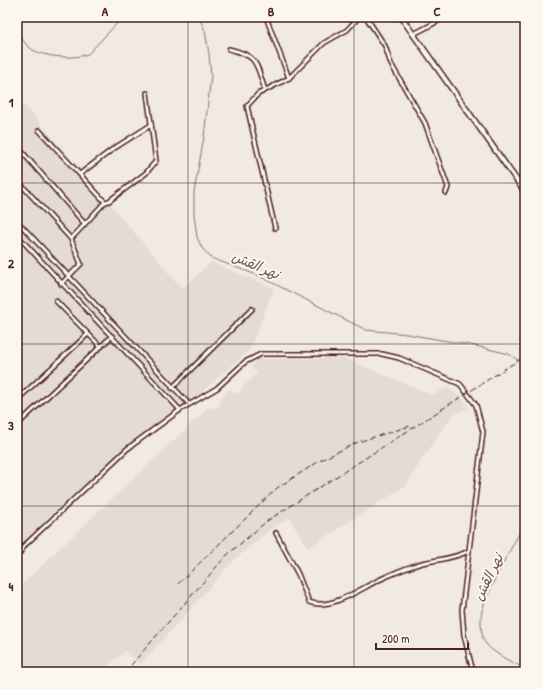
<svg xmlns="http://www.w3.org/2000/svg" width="542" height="689" font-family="'Patrick Hand','Playpen Sans Arabic',sans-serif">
<rect width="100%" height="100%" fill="#f0eae0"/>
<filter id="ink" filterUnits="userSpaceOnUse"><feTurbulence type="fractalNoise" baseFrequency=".025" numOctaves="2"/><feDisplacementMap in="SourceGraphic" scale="8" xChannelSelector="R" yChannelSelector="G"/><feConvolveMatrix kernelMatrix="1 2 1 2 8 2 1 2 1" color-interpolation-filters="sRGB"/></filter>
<g filter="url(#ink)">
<!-- built -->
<g fill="#e4dbd2">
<polygon points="17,97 106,199 182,289 211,262 274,288 249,351 192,400 175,410 17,556"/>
<polygon points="343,358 432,395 447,388 463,399 468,408 452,416 442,429 405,486 308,548 289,518 272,528 234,560 141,664 125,651 101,672 17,672 17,589 209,407 215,409 221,403 219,400 230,389 236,394 257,373 251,366 258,359"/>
</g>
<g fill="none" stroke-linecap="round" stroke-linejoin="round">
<!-- stream -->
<g stroke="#8c6f72" stroke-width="1">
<polyline points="199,17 205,31 209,54 211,76 204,137 194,192 194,215 197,237 202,248 211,258 257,275 366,330 407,334 476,346 509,354 525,365"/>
<path d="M17 32C21 38 25 44 31 49 43 57 75 60 88 54L123 17"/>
<path d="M525 522C511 551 491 580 482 611 480 619 481 634 484 641 490 652 514 664 525 668"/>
</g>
<defs>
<g id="minor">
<polyline points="266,17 289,78"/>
<polyline points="366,17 385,46 391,64 425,123 448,187 446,193"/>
<path d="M413 34C425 29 435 22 446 17"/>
<path d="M229 49C259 56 256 64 265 90"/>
<polyline points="39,130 105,202"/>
<polyline points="17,139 20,142 17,144"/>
<polyline points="17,146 84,223"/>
<polyline points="80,174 113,149 151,125"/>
<polyline points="17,180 71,239"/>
<polyline points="17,221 189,404"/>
<polyline points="275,228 247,106 258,94 289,78 324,43 347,30 359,17"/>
<polyline points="17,230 21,226"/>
<polyline points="17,235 180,410"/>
<polyline points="61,284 81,264 71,239 105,202 109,201 146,173 156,161 147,93"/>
<polyline points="56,301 101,347"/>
<polyline points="172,388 252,309"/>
<polyline points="17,400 88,334"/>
<polyline points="17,425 112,336"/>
<path d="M276 533 298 574 309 602C331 611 361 588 381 579 392 574 416 564 427 562 442 559 455 558 469 551"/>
<polyline points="17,557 25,545 127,449 180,410 217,388 245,362 261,354 382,354 399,358 460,384 476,405 483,432 462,610 464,635 473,672"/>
</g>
<polyline id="major" points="401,17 525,192"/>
</defs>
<!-- minor casing -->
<use href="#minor" stroke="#4a1f2b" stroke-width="6"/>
<!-- major casing -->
<use href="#major" stroke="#4a1f2b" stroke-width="7"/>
<!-- minor -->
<use href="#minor" stroke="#fbf7ec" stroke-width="3"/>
<!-- major -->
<use href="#major" stroke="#fbf7ec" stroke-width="4"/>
<!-- rail -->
<g stroke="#4a1f2b" stroke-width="1" stroke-dasharray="6 3" stroke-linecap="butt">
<polyline points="178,584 277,488 321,460 358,442 410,426"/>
<polyline points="125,672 226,556 267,521 525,356"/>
</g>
</g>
</g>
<!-- grid -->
<path fill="none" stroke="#4a1f2b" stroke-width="1" stroke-opacity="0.55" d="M188 17V672M354 17V672M17 183H525M17 344H525M17 506H525"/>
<g text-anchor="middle" stroke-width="4" stroke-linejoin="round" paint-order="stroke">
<!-- water labels -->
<g font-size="14" font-style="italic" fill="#704e55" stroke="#fbf7ec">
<text transform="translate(256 265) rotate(23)" y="5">نهر القش</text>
<text transform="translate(488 577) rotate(-64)" y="5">نهر القش</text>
</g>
</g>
<!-- margin -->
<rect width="542" height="689" fill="none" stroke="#fbf7ec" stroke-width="44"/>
<!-- scale -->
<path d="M376 643v6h92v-6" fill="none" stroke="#4a1f2b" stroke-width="2"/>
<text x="382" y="643" font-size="12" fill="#4a1f2b" stroke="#fbf7ec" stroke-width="3" paint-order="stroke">200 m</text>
<rect x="22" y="22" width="498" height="645" fill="none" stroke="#4a1f2b" stroke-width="1.5"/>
<g font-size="13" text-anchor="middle" font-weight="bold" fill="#4a1f2b">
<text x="105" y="16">A</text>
<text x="271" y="16">B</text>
<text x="437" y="16">C</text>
<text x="11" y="107">1</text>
<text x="11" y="268">2</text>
<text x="11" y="430">3</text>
<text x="11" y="591">4</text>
</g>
</svg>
